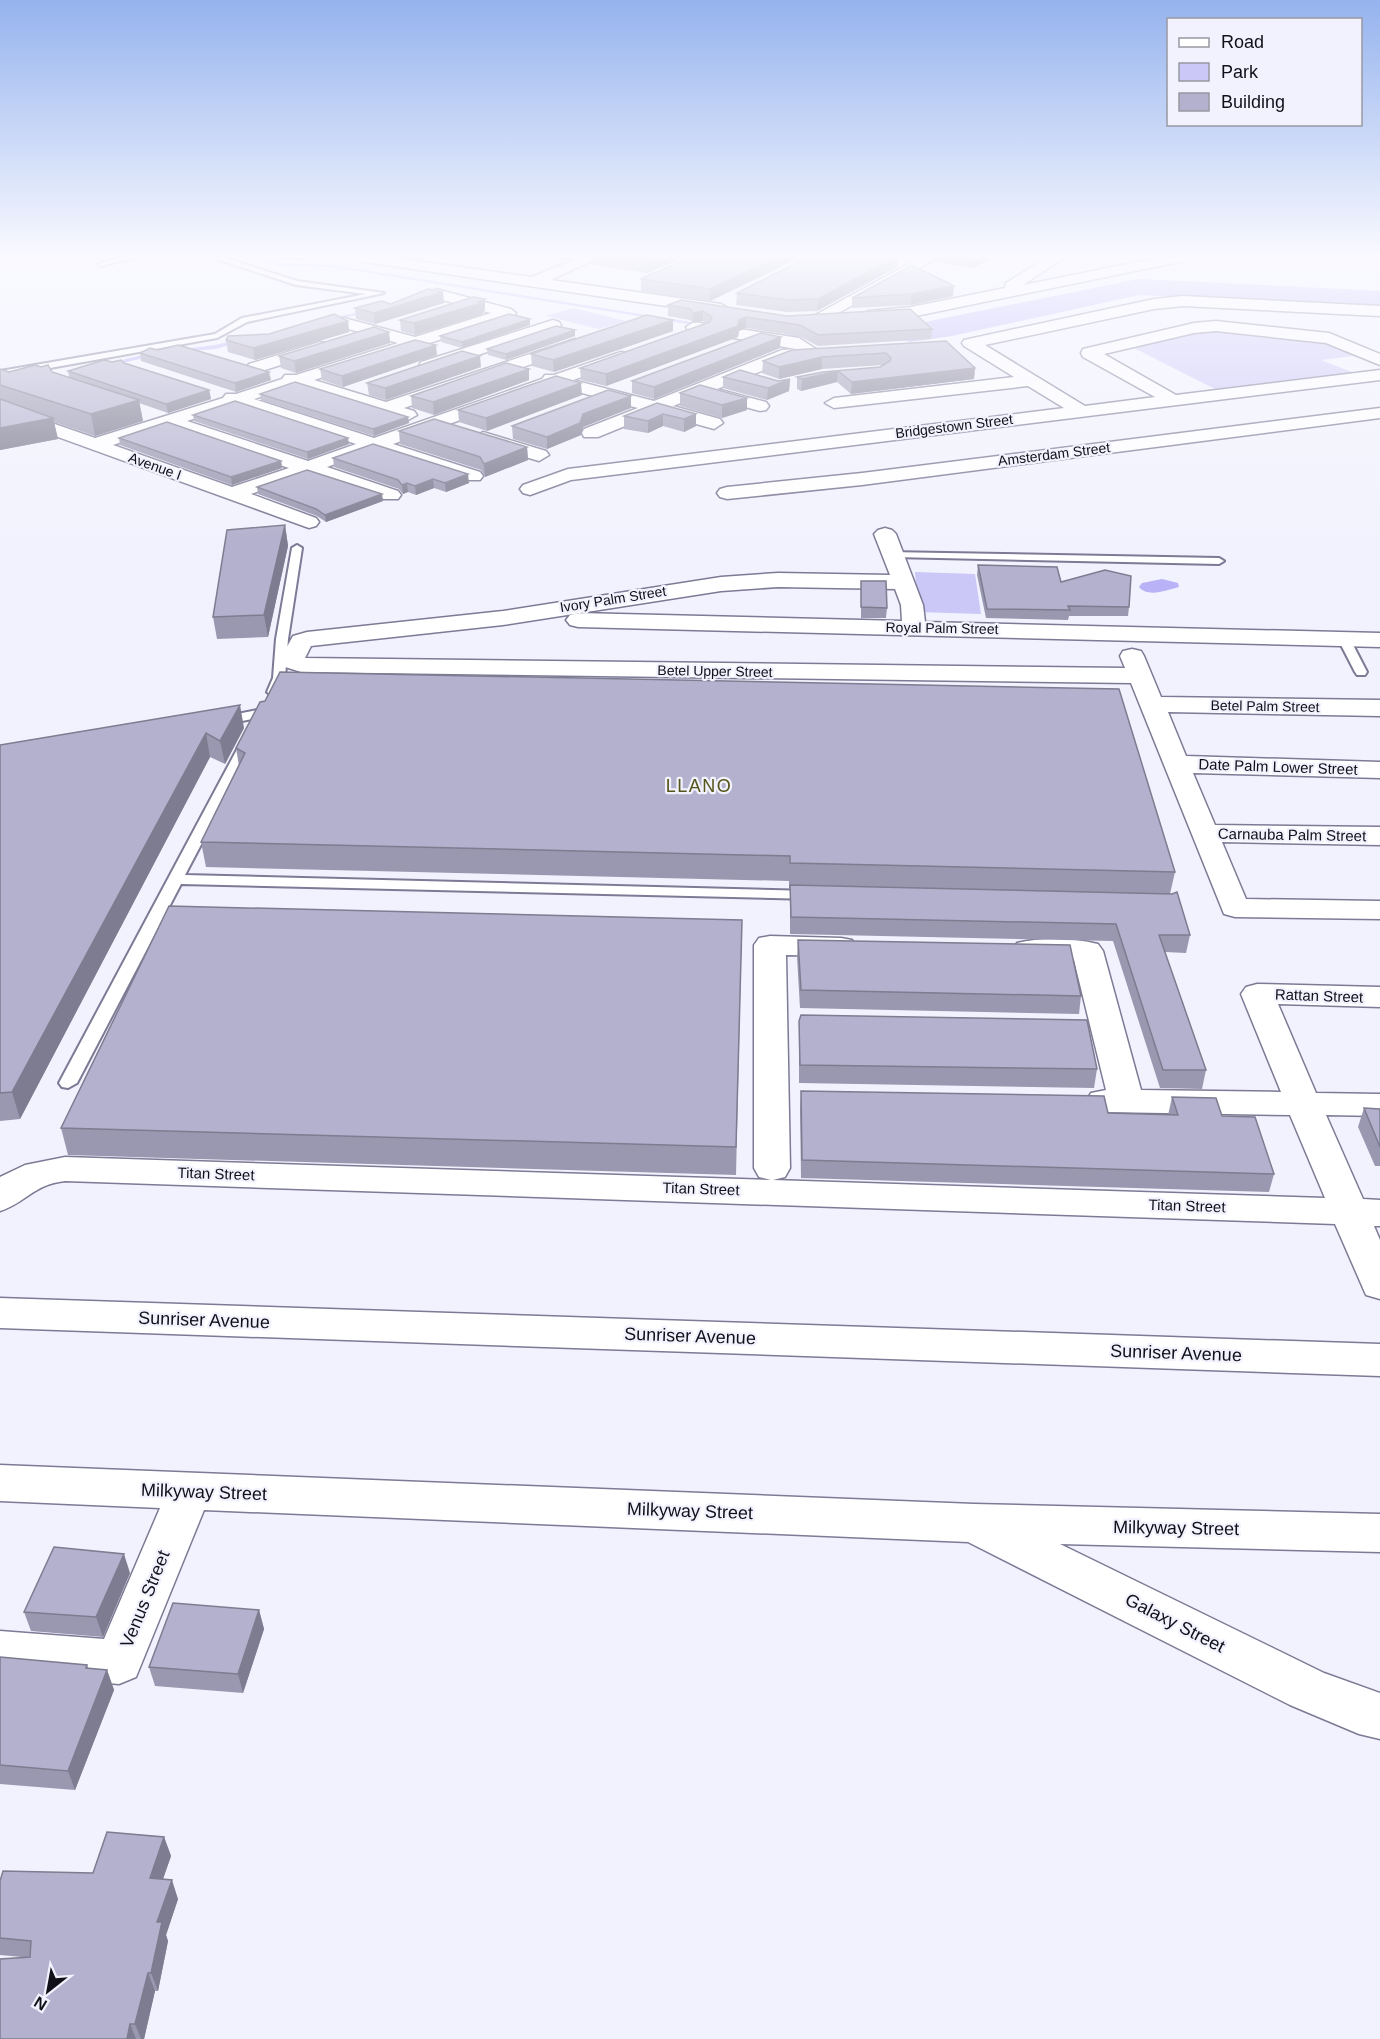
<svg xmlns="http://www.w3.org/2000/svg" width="1380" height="2039" font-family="Arial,sans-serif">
<rect width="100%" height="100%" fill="#f2f2fe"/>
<!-- green -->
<g fill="#cbc7f7">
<polygon points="573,308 626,321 599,329 546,316"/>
<polygon points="1213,329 1318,337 1361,355 1321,360 1357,374 1217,390 1134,348"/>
<polygon points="915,572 975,574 981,614 918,612"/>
</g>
<!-- water -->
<path fill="#b9b2f7" d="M1162 579 1178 583 1179 587C1167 590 1148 598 1139 587L1142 583Z"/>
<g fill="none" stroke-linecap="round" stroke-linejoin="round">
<!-- stream -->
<g fill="#b9b2f7" fill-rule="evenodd">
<polygon points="249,257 256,257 275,263 332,265 710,325 707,327 332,267 275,265"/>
<polygon points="369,310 371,312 325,322 322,320"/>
<polygon points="775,334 814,334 817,336 814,338 773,337"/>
<polygon points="240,339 242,342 215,349 179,352 176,350 215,345"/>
<polygon points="155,352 157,355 100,368 97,366"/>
</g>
<!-- river -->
<polygon fill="#b9b2f7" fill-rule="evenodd" points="1139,279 1380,291 1380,307 1139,295 952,336 910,342 900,339 895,333 900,327"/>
<defs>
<g id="service">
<polygon points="123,257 136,257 101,266 97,264"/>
<polygon points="211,257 222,257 297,281 384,293 247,322 217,338 0,377 0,371 215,334 242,318 366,294 296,285"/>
<polygon points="297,545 302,548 288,639 285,678 279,692 273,696 267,692 273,678 276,639 292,548"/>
<polygon points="888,552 1219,558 1224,561 1219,564 892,557 887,554"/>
<polygon points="1344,635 1350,639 1367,672 1365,675 1357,675 1355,672 1338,639"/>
<polygon points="262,709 267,710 267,716 222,725 216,721 217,718"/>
<polygon points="248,738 255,742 185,875 812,891 819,895 812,899 181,884 77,1083 68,1088 62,1087 59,1083 241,742"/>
</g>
<g id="minor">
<polygon points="351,257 388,257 532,277 581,257 600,257 551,280 721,304 729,309 721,314 358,261"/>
<polygon points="921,257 939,257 824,321 812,321 810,318"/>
<polygon points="1048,257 1065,257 1023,285 1163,257 1191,257 1184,261 911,317 868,321 860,316 868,311 911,307 1005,288 1006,283"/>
<path d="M436 289 511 309 516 313 514 316 314 380 386 402 575 339 583 344 581 347 404 408 414 411 417 415 408 420 296 386 254 399 374 438 542 379 545 375H554L621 352 627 353 629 357 627 361 573 380 654 401 782 350 796 349 688 330 686 327 694 322 799 338 822 353 814 358 791 359 717 389 766 402 769 406 766 410 760 411 701 395 673 406 720 419 723 423 714 429 657 413 598 437H584L582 433 584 429 638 408 556 386 393 444 480 472 483 476 480 480H466L375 450 327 467 398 491 401 495 398 499H384L308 474 251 494 316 518 319 522 316 526 309 528 0 416V405L95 438 223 398 226 394H236L282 379 285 375H296L398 343 338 326 336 323 338 320 344 318 415 337 491 313 431 297 428 294ZM236 405 356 444 308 461 187 421ZM168 427 289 468 232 487 113 445Z"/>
<polygon points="1183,296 1380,306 1380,316 1183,306 1154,309 985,345 1085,406 1155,397 1083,357 1081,353 1083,349 1194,323 1216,321 1329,333 1380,354 1380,365 1326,343 1216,331 1194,333 1104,354 1176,395 1380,370 1380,380 571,480 530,495 523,493 520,489 523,485 568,469 1064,408 1028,386 834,408 825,403 834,398 1014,377 964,346 962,343 964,340 1154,299"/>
<polygon points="553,320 559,322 561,325 559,328 433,370 421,370 419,366 421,362"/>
<polygon points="320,342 326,343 328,347 326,351 255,373 246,368 249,364"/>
<polygon points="1380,408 1380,418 862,485 727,499 720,497 717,493 720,489 727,487 862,473"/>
<polygon points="483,432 546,451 549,455 539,461 476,442 474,438"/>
<polygon points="885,528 892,530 896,534 923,605 925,622 1380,633 1380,647 578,627 570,625 566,620 570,615 578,613 902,621 901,605 895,589 778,587 721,591 503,625 311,646 305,658 1125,668 1120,656 1123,651 1132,649 1141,651 1144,656 1161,697 1380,700 1380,716 1168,712 1186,756 1380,762 1380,778 1193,773 1215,825 1380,827 1380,845 1222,842 1246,899 1380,901 1380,919 1235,917 1224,914 1131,683 301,672 282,666 279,661 293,636 307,632 503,611 721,577 778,573 890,575 874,534 878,530"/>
<path d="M770 936 841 938 852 940 857 947 852 954 841 956 786 955 790 1168 785 1177 773 1180 1325 1198 1290 1115 1103 1112 1091 1109 1086 1101 1091 1093 1106 1090 1074 960 1017 957 1012 950 1017 943C1041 937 1074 938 1098 944L1103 951 1141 1090 1281 1092 1241 994 1246 987 1257 984 1380 987V1007L1278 1004 1316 1093 1380 1094V1116L1326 1115 1363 1199 1380 1200V1226H1374L1380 1240V1299L1366 1295 1335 1224 65 1181C32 1185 26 1203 0 1211V1177L25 1165 65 1157 771 1180 759 1177 754 1168V945L759 938Z"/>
<polygon points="0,1298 1380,1344 1380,1376 0,1328"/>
<polygon points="0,1465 974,1504 1380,1514 1380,1552 1060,1544 1324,1673 1380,1693 1380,1739 1359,1734 1290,1705 968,1542 204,1510 136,1677 119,1684 0,1673 0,1631 104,1639 160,1508 0,1501"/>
</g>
</defs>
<!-- service casing -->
<use href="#service" stroke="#7c7a95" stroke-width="4"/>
<!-- minor casing -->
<use href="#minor" stroke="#7c7a95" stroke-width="3"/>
<!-- service -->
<use href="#service" fill="#fff" fill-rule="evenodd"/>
<!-- minor -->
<use href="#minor" fill="#fff" fill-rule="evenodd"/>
</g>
<!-- wall -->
<g fill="#9a98b0">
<polygon points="274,257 310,257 299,261"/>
<polygon points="400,257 430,257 422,260"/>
<polygon points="543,257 576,257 567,261"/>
<polygon points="590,257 684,257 647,273 590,264"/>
<polygon points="690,257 801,257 710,301 641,291 641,279"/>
<polygon points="808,257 917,257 912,259 898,257 897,267 817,311 787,312 736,305 737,293"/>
<polygon points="934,257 993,257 973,268 934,262"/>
<polygon points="912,265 953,296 911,305 852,308 852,298"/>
<polygon points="444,303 375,324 356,319 355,308 391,304"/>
<polygon points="668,305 932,329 931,339 818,346 799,336 746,328 739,331 738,337 606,386 581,380 580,368 706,323 703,321 693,323 690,320 668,316"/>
<polygon points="485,310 483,311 483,314 415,335 401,331 400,320"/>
<polygon points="673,320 673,331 554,372 532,366 531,354"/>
<polygon points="348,321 349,332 255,360 228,352 226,340 269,334"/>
<polygon points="530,325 462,348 441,342 440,336"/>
<polygon points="389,332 390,343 296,373 281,368 279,356"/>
<polygon points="575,336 506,360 488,355 487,349"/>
<polygon points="946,341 975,368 974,379 851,394 837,382 801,391 797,389 797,377 823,372 880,367 883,365 822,369 779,379 762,373 763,361"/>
<polygon points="780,348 654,399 632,393 632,381"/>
<polygon points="158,350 271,380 236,392 141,361 140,353"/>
<polygon points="437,355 343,387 322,380 320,369"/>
<polygon points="112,362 124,363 209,390 211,399 168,413 139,403 143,421 95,436 54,422 58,439 0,450 0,369 9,372 52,372 69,377 68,371"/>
<polygon points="481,367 386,400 369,395 367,383"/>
<polygon points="529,369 529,380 434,415 412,408 411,396"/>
<polygon points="723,377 778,381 790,379 789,391 767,400 723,388"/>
<polygon points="680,393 747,410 722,418 680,406"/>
<polygon points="260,394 408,417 409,423 374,436 261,400"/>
<polygon points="582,395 487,431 459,422 458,410"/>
<polygon points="631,396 631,408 583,427 581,435 547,449 513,439 512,426"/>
<polygon points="657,403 696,426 684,432 663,426 648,433 624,429 624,416"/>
<polygon points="193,415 349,444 308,459 194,421"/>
<polygon points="399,431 527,447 528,460 485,477 481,470 400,444"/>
<polygon points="119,438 281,461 282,468 232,485 120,445"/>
<polygon points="333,458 469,483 446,492 434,488 416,495 408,492 403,494 399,489 334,467"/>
<polygon points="257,487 383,501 326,522 317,516 258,494"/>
<polygon points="285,525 288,546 268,637 217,639 213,617"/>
<polygon points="978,565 1061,582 1129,607 1128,616 1069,616 1068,620 986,618 977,575"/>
<polygon points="861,581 887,608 886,618 861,618"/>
<polygon points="244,728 225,764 210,757 20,1119 0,1121 0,745"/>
<polygon points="236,748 1175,872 1170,894 1190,935 1186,953 1165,952 1206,1070 1202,1089 1160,1088 1113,941 790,934 790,888 789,888 789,881 206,867 201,842 239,766"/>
<polygon points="742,920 736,1175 68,1155 61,1128"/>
<polygon points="798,940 1081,996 1079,1014 800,1008 797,957"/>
<polygon points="799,1021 1097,1069 1094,1088 799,1083"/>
<polygon points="801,1091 1108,1113 1168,1115 1172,1097 1222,1116 1274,1174 1269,1192 801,1178 800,1109"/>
<polygon points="1364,1108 1380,1109 1380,1166 1375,1166 1358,1127"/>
<polygon points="130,1573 103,1637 31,1631 24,1612"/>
<polygon points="259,1610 264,1629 243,1693 155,1686 149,1667"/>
<polygon points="0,1657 87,1665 89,1669 107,1670 114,1690 75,1790 0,1784"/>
<polygon points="164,1837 171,1856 163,1879 178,1899 166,1935 168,1941 158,1991 155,1991 144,2039 0,2039 22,1957 0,1955 0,1881 93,1873"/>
</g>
<!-- shaded-wall -->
<g fill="#7d7c90">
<polygon points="299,257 310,257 299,261"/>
<polygon points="422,257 430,257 422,260"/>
<polygon points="567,257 576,257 567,261"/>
<polygon points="657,257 684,257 647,273 647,261"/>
<polygon points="778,257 801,257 710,301 710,289"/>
<polygon points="896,257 898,257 897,267 817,311 818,299"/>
<polygon points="974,257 993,257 973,268"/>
<polygon points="954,286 953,296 911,305 911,294"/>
<polygon points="443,292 444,303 375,324 374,313"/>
<polygon points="485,299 485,310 483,311 483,314 415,335 414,323"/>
<polygon points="703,311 703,321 693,323 693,313"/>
<polygon points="746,317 746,328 739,331 738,337 606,386 606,374"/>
<polygon points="530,319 530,325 462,348 462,342"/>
<polygon points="673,320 673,331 554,372 553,360"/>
<polygon points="348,321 349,332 255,360 253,348"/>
<polygon points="575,330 575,336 506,360 506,354"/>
<polygon points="389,332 390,343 296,373 294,361"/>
<polygon points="781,337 780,348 654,399 654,387"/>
<polygon points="436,345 437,355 343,387 342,376"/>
<polygon points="480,356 481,367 386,400 385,388"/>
<polygon points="822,357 822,369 779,379 779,367"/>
<polygon points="975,368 974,379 851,394 852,382"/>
<polygon points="529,369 529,380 434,415 433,402"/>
<polygon points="838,371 837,382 801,391 802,379"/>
<polygon points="269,372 271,380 236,392 235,383"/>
<polygon points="790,379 789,391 767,400 768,388"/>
<polygon points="581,383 582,395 487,431 486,418"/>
<polygon points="209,390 211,399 168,413 166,404"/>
<polygon points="631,396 631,408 583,427 581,435 547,449 547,437 583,414"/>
<polygon points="747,398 747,410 722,418 722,405"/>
<polygon points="139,400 143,421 95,436 91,414"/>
<polygon points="663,414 663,426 648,433 648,421"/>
<polygon points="696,414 696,426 684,432 684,419"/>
<polygon points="408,417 409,423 374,436 373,429"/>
<polygon points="53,418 58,439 0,450 0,428"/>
<polygon points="348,438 349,444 308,459 307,452"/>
<polygon points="527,447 528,460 485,477 484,464"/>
<polygon points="281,461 282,468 232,485 231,477"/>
<polygon points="468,474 469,483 446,492 445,483"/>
<polygon points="433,479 434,488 416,495 415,486"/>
<polygon points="407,483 408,492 403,494 402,485"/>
<polygon points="382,494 383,501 326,522 325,515"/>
<polygon points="285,525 288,546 268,637 264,615"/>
<polygon points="240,705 244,728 225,764 220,741"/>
<polygon points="206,733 210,757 20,1119 12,1092"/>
<polygon points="124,1554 130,1573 103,1637 96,1617"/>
<polygon points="259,1610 264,1629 243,1693 238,1674"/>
<polygon points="107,1670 114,1690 75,1790 68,1771"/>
<polygon points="164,1837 171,1856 157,1896 150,1878"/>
<polygon points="172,1880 178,1899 166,1935 168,1941 158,1991 151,1973 157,1922"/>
<polygon points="148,1973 155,1991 144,2039 141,2039 135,2024"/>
<polygon points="130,2024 136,2039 127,2039"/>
</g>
<!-- building -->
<g fill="#b3b1cd" stroke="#7d7c90" stroke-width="1.5">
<polygon points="618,257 657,257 647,261"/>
<polygon points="690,257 778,257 710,289 641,279"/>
<polygon points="808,257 896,257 818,299 788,300 737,293"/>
<polygon points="912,265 954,286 911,294 852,298"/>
<polygon points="428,289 443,292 374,313 355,308 381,301 391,304"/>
<polygon points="473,297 485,299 478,302 482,303 414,323 400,320"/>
<polygon points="681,300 787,316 910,309 932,329 818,335 800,325 746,317 739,320 738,326 606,374 580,368 710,322 712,317 703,311 693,313 690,309 668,305"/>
<polygon points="334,314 348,321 253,348 226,340 228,336 269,334"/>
<polygon points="509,314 530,319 462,342 440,336"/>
<polygon points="647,315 673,320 553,360 531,354"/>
<polygon points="556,326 575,330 506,354 487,349"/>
<polygon points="374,327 389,332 294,361 279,356"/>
<polygon points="761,333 781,337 654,387 632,381"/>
<polygon points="415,340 436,345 342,376 320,369"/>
<polygon points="946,341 975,368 852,382 838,371 802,379 797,377 823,372 880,367 890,361 891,358 886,353 822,357 779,367 763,361 792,350"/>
<polygon points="178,345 269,372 235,383 140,353 150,348 158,350"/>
<polygon points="462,351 480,356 385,388 367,383"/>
<polygon points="104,360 112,362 121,360 124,363 209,390 166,404 68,371"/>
<polygon points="506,363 529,369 433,402 411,396"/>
<polygon points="35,365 41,367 48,365 52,372 139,400 91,414 0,385 0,369 9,372"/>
<polygon points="740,370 778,381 790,379 768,388 723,377"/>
<polygon points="556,376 581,383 486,418 458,410"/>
<polygon points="295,382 408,417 373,429 260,394"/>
<polygon points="700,385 747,398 722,405 680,393"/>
<polygon points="608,390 631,396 583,414 580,423 547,437 512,426"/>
<polygon points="0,399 53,418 0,428"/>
<polygon points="235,401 348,438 307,452 193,415"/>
<polygon points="657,403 696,414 684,419 663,414 648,421 624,416"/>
<polygon points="434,419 527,447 484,464 480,457 399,431"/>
<polygon points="167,422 281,461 231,477 119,438"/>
<polygon points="373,444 468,474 445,483 433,479 415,486 407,483 402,485 398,480 333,458"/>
<polygon points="307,470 382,494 325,515 316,509 257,487"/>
<polygon points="285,525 264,615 213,617 227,530"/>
<polygon points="978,565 1057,567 1061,582 1105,570 1131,576 1129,607 1068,606 1070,610 987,609"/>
<polygon points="861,581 886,581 887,608 861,607"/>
<polygon points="280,672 1119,689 1175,872 790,863 790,856 201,842 245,753 236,748 260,702 265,701"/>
<polygon points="240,705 220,741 206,733 12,1092 0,1093 0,745"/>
<polygon points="790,885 1172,894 1177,892 1190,935 1159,935 1206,1070 1163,1070 1116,924 791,917"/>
<polygon points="169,906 742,920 736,1147 61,1128"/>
<polygon points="798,940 1070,945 1081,996 801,990"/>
<polygon points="801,1015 1087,1020 1097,1069 800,1065 799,1021"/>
<polygon points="801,1091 1104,1096 1108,1113 1178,1115 1172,1097 1216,1098 1222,1116 1255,1117 1274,1174 802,1160"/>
<polygon points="1364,1108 1380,1109 1380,1147"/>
<polygon points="54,1547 124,1554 96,1617 24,1612"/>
<polygon points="173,1603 259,1610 238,1674 149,1667"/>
<polygon points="0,1657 87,1665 86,1668 107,1670 68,1771 0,1765"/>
<polygon points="107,1832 164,1837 150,1878 172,1880 157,1922 162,1922 151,1973 148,1973 135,2024 130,2024 127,2039 0,2039 0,1959 30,1957 31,1941 0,1938 0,1881 3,1871 93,1873"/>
</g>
<!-- sky -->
<linearGradient id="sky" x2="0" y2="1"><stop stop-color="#95b3ee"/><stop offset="0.47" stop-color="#f9f9ff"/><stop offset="1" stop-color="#f9f9ff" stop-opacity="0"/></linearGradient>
<rect width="1380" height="542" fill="url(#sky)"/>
<g text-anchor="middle" stroke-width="4.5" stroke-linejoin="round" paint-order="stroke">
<!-- far-street labels -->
<g font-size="14" fill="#111019" stroke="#f2f2fe">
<text transform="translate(954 426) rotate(-7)" y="5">Bridgestown Street</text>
<text transform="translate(1054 454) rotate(-7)" y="5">Amsterdam Street</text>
<text transform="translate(155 466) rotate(20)" y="5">Avenue I</text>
<text transform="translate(613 599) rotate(-9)" y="5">Ivory Palm Street</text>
<text transform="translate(942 628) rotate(1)" y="5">Royal Palm Street</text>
<text transform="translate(715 671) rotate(1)" y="5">Betel Upper Street</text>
<text transform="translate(1265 706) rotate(1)" y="5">Betel Palm Street</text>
</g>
<!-- street labels -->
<g font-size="15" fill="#111019" stroke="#f2f2fe">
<text transform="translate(1278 767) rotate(2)" y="5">Date Palm Lower Street</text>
<text transform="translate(1292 835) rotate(1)" y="5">Carnauba Palm Street</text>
<text transform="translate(1319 996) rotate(2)" y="5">Rattan Street</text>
<text transform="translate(216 1174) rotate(2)" y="5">Titan Street</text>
<text transform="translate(701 1189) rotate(2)" y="5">Titan Street</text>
<text transform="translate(1187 1206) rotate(2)" y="5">Titan Street</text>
</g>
<!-- quarter labels -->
<g font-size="18" letter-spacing="1.5" fill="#545418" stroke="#f2f2fe">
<text x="699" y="792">LLANO</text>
</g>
<!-- near-street labels -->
<g font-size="18" fill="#111019" stroke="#f2f2fe">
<text transform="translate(204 1320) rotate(2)" y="6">Sunriser Avenue</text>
<text transform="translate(690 1336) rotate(2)" y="6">Sunriser Avenue</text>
<text transform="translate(1176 1353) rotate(2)" y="6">Sunriser Avenue</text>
<text transform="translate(204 1492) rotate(2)" y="6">Milkyway Street</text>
<text transform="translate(690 1511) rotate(2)" y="6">Milkyway Street</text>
<text transform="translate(1176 1528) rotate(1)" y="6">Milkyway Street</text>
<text transform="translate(145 1599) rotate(-68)" y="6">Venus Street</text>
<text transform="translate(1175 1623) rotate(27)" y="6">Galaxy Street</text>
</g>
</g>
<!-- legend -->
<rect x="1167" y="18" width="195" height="108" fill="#f2f2fe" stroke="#9898a2" stroke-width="1.5"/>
<rect x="1179" y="38" width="30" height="9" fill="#ffffff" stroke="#9898a2" stroke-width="1.5"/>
<text x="1221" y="48" font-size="18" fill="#111019">Road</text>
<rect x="1179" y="63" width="30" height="18" fill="#cbc7f7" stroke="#9898a2" stroke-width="1.5"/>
<text x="1221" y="78" font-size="18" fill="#111019">Park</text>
<rect x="1179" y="93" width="30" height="18" fill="#b3b1cd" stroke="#9898a2" stroke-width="1.5"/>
<text x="1221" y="108" font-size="18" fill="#111019">Building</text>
<!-- north arrow -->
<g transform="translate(48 1991) rotate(211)" stroke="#f2f2fe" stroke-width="4.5" paint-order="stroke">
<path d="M0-4.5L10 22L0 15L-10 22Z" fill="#111019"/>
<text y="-9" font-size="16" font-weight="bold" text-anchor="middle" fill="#111019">N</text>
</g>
</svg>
